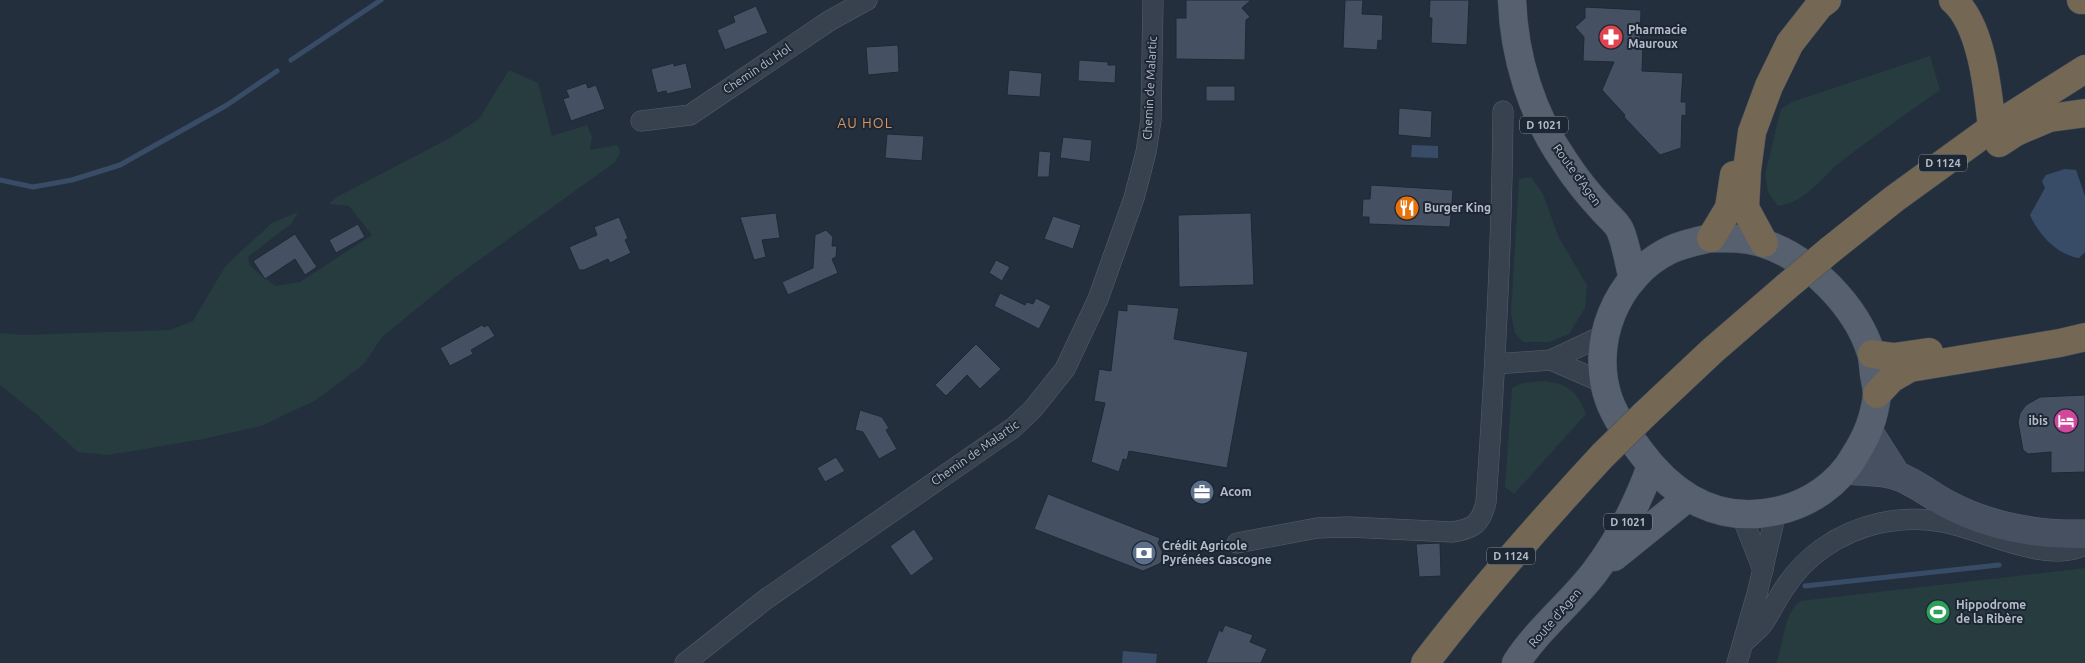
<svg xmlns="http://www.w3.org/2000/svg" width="2085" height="663" font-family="Ubuntu,sans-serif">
<rect width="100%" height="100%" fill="#242f3e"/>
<!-- green -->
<g fill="#263c3f">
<path d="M1930 56 1940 90C1907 113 1874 136 1843 160 1821 177 1807 202 1778 206L1768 192 1765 174 1781 109 1792 102Z"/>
<polygon points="509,70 538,83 552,136 587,125 592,137 590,150 618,145 620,153 615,162 453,279 382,337 364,364 316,400 261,426 203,439 127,452 106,455 78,452 35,413 0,385 0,333 22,335 170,330 193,321 226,265 272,223 298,212 292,223 248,257 250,266 275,286 300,282 372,235 349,206 329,204 335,198 450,138 479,119"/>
<polygon points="1531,177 1543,194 1559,238 1587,285 1585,308 1569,334 1549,342 1523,342 1515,333 1511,313 1519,179"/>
<path d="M1545 381C1569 384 1578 393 1586 414L1514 494 1505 487 1512 388 1523 383Z"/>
<path d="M2085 568V663H1776C1785 642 1782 617 1800 601Z"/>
</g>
<!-- water -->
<g fill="#394c67">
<polygon points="1412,145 1438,146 1438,158 1411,157"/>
<path d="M2065 169 2076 170 2085 196V252L2079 258C2057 255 2038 234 2030 215L2045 188 2042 181 2046 175Z"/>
<polygon points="1123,651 1157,654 1156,663 1122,663"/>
</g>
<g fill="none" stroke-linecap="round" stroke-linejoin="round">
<!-- stream -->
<g stroke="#394c67" stroke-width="5">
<polyline points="291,60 381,0"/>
<polyline points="0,180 33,187 72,180 120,165 227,105 277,71"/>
<polyline points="1805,586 1999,565"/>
</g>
</g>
<!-- building -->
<g fill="#455162" stroke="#1f2835">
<polygon points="1186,0 1251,0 1242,8 1250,17 1246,20 1245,60 1176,59 1176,18 1186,18"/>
<polygon points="1345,0 1363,0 1362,14 1383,15 1382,41 1378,40 1377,50 1343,48"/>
<polygon points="1430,0 1469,0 1467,45 1431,43 1432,18 1429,18"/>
<polygon points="756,6 768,33 725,50 717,30 735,22 733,16"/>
<polygon points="1585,7 1641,10 1640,43 1643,43 1642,71 1683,73 1681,102 1686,102 1686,116 1682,115 1681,148 1660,155 1624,117 1625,115 1602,90 1614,62 1583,61 1584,37 1575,27 1585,18"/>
<polygon points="898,45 899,72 868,75 866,47"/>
<polygon points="1079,60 1108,62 1108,65 1116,65 1115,83 1078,81"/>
<polygon points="674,63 674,66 686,63 692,88 667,94 666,91 657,93 651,69"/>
<polygon points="1009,70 1042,73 1040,97 1007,95"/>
<polygon points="586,83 588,88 596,85 605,109 571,121 563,99 569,97 566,90"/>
<rect x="1206" y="86" width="29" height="15"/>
<polygon points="1399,108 1432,111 1431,138 1398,135"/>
<polygon points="887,134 924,136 922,161 885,158"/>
<polygon points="1063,137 1092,140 1090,162 1060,158"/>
<polygon points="1039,151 1051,152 1049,177 1037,177"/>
<polygon points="1371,185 1453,190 1450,227 1369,224 1369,217 1362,217 1363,199 1370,199"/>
<polygon points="776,213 780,238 762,240 766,257 754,260 740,217"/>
<polygon points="1251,213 1254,285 1179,287 1178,215"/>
<polygon points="1053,216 1081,225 1073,249 1044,239"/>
<polygon points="619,217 628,238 625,240 631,253 610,263 608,259 584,270 579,270 569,247 597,235 594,227"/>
<polygon points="358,224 365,237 336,253 329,240"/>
<polygon points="826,230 833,237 832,246 837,246 836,257 832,259 838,273 788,295 782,282 813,268 815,235"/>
<polygon points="295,234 317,267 305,275 295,259 265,279 253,261"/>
<polygon points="996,260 1010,267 1002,281 989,273"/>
<polygon points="1000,293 1025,305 1027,302 1033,304 1036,298 1051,306 1039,329 994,306"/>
<polygon points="1127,304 1179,308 1174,339 1248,352 1227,468 1129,451 1127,460 1123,459 1119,472 1091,462 1105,403 1094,401 1099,369 1111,371 1118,310 1127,311"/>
<polygon points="482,325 484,327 488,325 495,336 471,350 473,354 450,366 440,348"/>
<polygon points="976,344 1001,369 980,389 967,375 946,396 935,385"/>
<polygon points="2085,395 2085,472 2051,473 2051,452 2028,454 2023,450 2018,422 2020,413 2026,405 2040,397"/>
<polygon points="860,410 882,417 889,428 886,430 897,449 879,459 863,432 855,430"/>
<polygon points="836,457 845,471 825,482 817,468"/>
<polygon points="1048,494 1160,538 1158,543 1162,551 1163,560 1159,564 1143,571 1034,529"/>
<polygon points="914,529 934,559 911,576 890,546"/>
<polygon points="1440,543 1441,576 1419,577 1416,544"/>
<polygon points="1225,625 1253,635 1250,642 1267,649 1261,663 1206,663 1219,630 1222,632"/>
</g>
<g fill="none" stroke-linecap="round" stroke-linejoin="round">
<defs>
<g id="street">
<polyline points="641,121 690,115 829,21 867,0"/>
<polyline points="1551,360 1604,383"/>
<polyline points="1495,364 1551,360 1604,335"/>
<polyline points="1741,514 1763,570"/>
<path d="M1237 543 1317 528 1349 527 1452 532C1473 529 1481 524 1486 502 1495 372 1502 242 1503 111"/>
<path d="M1743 643C1749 637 1757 631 1762 625 1771 613 1777 598 1786 586 1795 572 1809 558 1823 548 1857 524 1901 514 1942 522 1983 529 2044 565 2085 545"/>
<polyline points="685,663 766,599 1013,428 1033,409 1065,369 1098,299 1134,198 1146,152 1151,120 1153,0"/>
<polyline points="1737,663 1757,594 1776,512"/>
</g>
<g id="secondary">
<polyline points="1869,432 1897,476"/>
<path d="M1847 470C1863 472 1882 471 1897 476 1913 481 1932 496 1947 504 1990 527 2037 535 2085 534"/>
</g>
<g id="primary">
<path d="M1512 0C1514 57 1532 115 1565 162 1576 179 1589 195 1603 210 1608 216 1617 223 1620 230 1626 243 1629 265 1633 279"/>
<path d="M1711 238C1729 238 1745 238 1762 243 1809 257 1857 307 1871 353 1873 359 1873 367 1874 374 1875 381 1877 388 1877 395 1874 419 1867 436 1855 455 1839 484 1809 504 1777 511 1719 524 1674 497 1640 451 1628 435 1616 419 1609 400 1589 344 1616 276 1670 250 1683 244 1697 241 1711 238Z"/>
<polyline points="1614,557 1687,498"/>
<path d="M1516 663C1537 630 1570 604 1594 573 1619 540 1637 505 1651 466"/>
</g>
<g id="highway">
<path d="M1953 0C1982 25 1988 91 1992 128"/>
<polyline points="2081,0 2085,0"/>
<polyline points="1999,143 2016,132 2049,118 2085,113"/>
<polyline points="1711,238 1729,208 1734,175"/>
<polyline points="1764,243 1745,208 1747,170 1752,132 1769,86 1790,43 1819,6 1827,0"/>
<polyline points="1830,250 1894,199 1992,128 2085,69"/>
<polyline points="1872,354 1894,357 1929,352"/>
<polyline points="1877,394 1891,379 1910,368 2060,343 2085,337"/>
<polyline points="1645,414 1712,351 1786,287"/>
<path d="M1425 663C1481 590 1541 522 1603 455"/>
</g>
</defs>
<!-- street casing -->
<use href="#street" stroke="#565f6c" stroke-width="21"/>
<!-- secondary casing -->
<use href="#secondary" stroke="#565f6c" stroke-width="29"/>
<!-- primary casing -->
<use href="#primary" stroke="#414a57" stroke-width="29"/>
<!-- highway casing -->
<use href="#highway" stroke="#434c59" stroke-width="29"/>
<!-- street -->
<use href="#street" stroke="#38414e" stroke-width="20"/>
<!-- secondary -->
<use href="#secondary" stroke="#465061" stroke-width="28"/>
<!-- primary -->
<use href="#primary" stroke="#56606e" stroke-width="28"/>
<!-- highway -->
<use href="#highway" stroke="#746855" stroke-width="28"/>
<defs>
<g id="highway-bridge">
<polyline points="1786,287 1830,250"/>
<polyline points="1603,455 1645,414"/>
</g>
</defs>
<!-- highway-bridge casing -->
<use href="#highway-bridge" stroke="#434c59" stroke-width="29" stroke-linecap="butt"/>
<!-- highway-bridge -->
<use href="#highway-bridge" stroke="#746855" stroke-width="28"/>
</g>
<!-- icons -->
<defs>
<symbol id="pharmacy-disc" viewBox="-11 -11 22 22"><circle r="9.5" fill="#e0444e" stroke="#1d2633"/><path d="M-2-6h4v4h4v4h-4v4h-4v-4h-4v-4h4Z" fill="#fff"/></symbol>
<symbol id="restaurant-disc" viewBox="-11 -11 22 22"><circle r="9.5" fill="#e8710a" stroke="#1d2633"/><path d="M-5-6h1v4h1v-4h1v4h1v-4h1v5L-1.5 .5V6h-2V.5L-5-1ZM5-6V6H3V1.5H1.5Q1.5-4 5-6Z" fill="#fff"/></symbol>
<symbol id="hotel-disc" viewBox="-11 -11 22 22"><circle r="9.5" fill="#d1479c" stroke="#1d2633"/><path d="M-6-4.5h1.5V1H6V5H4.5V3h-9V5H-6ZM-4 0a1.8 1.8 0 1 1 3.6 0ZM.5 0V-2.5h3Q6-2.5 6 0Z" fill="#fff"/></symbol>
<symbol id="office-disc" viewBox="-11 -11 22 22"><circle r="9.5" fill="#5c6f8a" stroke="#1d2633"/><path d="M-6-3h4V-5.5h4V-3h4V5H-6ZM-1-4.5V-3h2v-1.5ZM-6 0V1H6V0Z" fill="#fff"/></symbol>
<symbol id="bank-disc" viewBox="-11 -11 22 22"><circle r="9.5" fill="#5c6f8a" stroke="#1d2633"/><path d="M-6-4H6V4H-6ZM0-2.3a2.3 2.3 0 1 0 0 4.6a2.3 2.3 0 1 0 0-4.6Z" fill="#fff"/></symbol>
<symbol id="stadium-disc" viewBox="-11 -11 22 22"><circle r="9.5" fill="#2e9e5b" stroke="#1d2633"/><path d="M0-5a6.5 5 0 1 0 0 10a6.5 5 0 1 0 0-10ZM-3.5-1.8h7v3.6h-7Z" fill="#fff"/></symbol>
</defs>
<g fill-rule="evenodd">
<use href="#pharmacy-disc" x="1597" y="23" width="28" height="28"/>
<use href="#restaurant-disc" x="1393" y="194" width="28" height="28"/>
<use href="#hotel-disc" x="2052" y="407" width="28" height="28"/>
<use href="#office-disc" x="1188" y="478" width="28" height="28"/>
<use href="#bank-disc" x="1130" y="539" width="28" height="28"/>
<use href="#stadium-disc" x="1924" y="598" width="28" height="28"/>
</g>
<g text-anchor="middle" stroke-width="4" stroke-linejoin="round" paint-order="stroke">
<!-- shield labels -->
<g fill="#1d2633" stroke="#878f9c" stroke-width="1">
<rect x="1520" y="116.5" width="48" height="17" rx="4"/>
<rect x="1919" y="154.5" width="48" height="17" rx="4"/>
<rect x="1604" y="513.5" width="48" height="17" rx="4"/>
<rect x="1487" y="547.5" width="48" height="17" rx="4"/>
</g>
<g font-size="11" font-weight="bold" fill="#b4bcc9">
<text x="1544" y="129">D 1021</text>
<text x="1943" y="167">D 1124</text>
<text x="1628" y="526">D 1021</text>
<text x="1511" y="560">D 1124</text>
</g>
<!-- poi labels -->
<g font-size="12" font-weight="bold" fill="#b4bcc9" stroke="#1d2633" text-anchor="start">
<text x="1628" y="34">Pharmacie<tspan x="1628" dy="14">Mauroux</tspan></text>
<text x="1424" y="212">Burger King</text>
<text x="2048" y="425" text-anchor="end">ibis</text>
<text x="1220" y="496">Acom</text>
<text x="1162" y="550">Crédit Agricole<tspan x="1162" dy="14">Pyrénées Gascogne</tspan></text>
<text x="1956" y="609">Hippodrome<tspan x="1956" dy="14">de la Ribère</tspan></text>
</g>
<!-- street labels -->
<g font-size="12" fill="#b4bcc9" stroke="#1d2633">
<text transform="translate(757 69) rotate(-34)" y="4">Chemin du Hol</text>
<text transform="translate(1150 88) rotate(-87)" y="4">Chemin de Malartic</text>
<text transform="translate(1577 175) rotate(54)" y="4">Route d'Agen</text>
<text transform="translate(975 453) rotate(-35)" y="4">Chemin de Malartic</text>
<text transform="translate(1555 618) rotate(-49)" y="4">Route d'Agen</text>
</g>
<!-- neighbourhood labels -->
<g font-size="14" letter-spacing="1" fill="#d59563" stroke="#1d2633">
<text x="865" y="128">AU HOL</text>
</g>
</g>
</svg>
